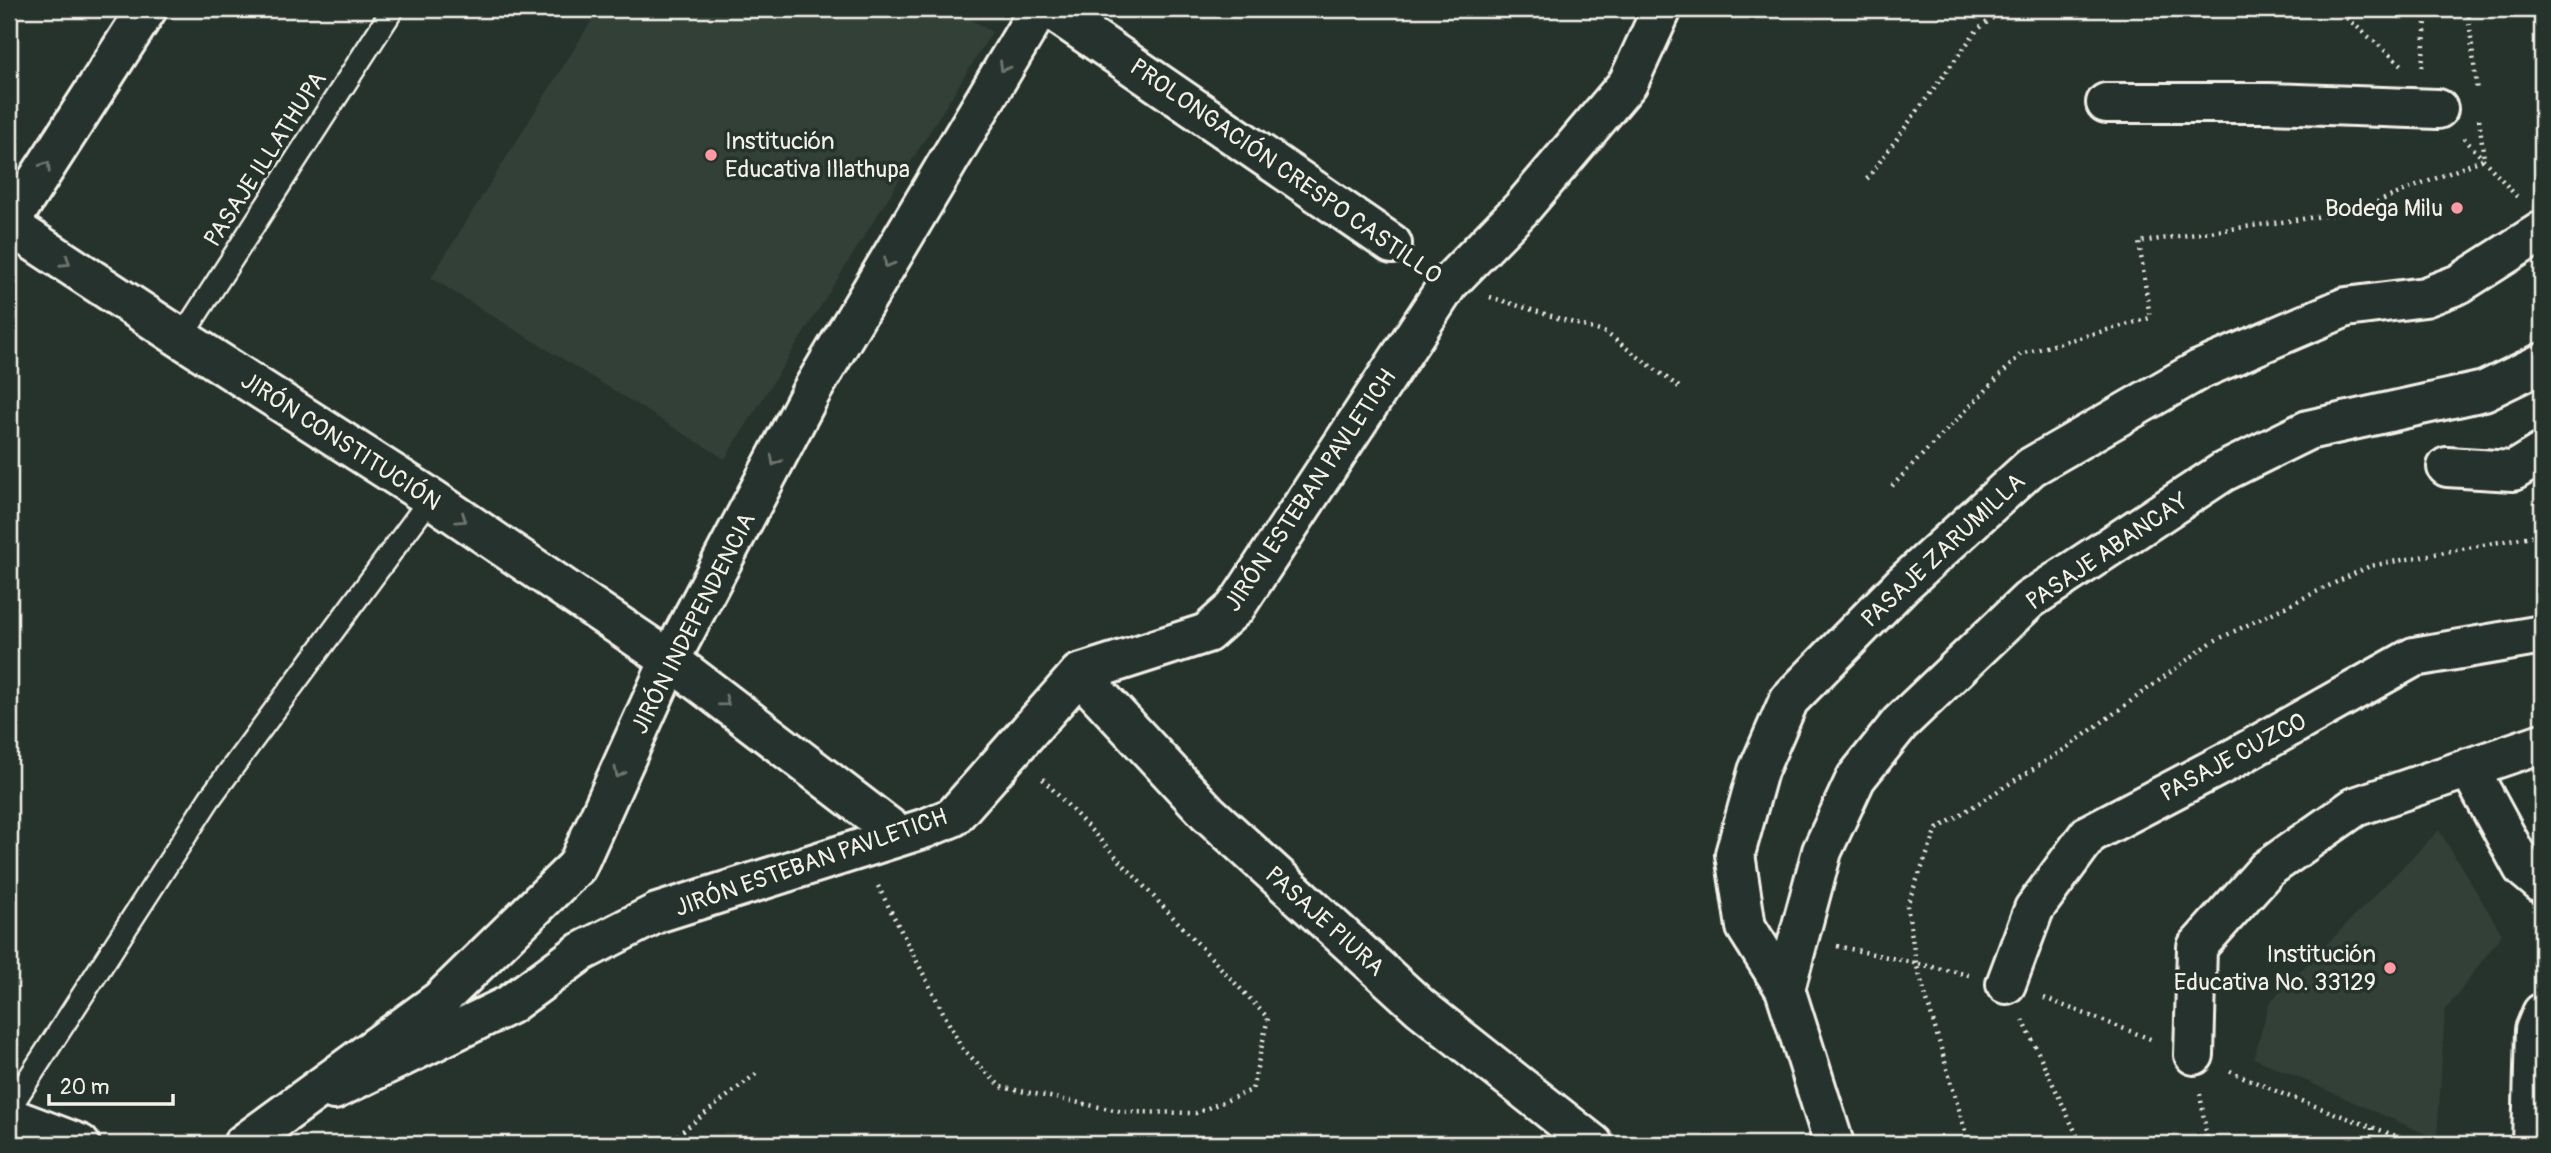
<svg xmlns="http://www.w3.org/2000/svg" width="2551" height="1153" font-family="Pangolin,sans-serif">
<rect width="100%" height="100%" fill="#26332d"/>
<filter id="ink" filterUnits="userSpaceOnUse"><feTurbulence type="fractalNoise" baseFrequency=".0143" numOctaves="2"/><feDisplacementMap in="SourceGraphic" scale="14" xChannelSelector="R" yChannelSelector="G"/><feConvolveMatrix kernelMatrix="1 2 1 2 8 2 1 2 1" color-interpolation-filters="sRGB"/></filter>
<g filter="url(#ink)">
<!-- built -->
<g fill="#333f39">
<polygon points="599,9 953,9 992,32 725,459 431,278"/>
<polygon points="2439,830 2502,934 2445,1011 2437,1139 2254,1058 2269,1003"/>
</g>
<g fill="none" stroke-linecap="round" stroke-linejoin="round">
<defs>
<g id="service">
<polyline points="181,338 393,9"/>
<polyline points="9,1109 210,798 431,498"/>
</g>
<g id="minor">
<polyline points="1050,9 1392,244"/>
<polyline points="2106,103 2269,103 2438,109"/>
<polyline points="9,224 147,9"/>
<polyline points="9,225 181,338 431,498 670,660 899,835"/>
<polyline points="2447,467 2513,471 2542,453"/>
<polyline points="1079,674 1208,813 1420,1007 1593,1144"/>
<polyline points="2469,768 2523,868 2542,884"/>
<polyline points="2006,984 2034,909 2089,834 2238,756 2414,657 2542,635"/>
<polyline points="1785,989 1822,851 1856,778 1900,723 2029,600 2223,472 2308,430 2484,391 2542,363"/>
<polyline points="2194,1055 2197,947 2267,869 2355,807 2542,743"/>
<polyline points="334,1090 509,1005 581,952 657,913 926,828 953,817 1079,674 1207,633 1235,608 1448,284 1522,208 1628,83 1662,9"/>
<polyline points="9,1117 80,1144"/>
<polyline points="1834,1144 1785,989 1746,927 1735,854 1758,771 1789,700 1903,584 2031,467 2199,370 2346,307 2425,297 2459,284 2542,231"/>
<polyline points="2532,1144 2535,1030 2542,1013"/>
</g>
<polyline id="tertiary" points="243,1144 440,1000 577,866 670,660 811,392 1039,9"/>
</defs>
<!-- service casing -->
<use href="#service" stroke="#f4f1e8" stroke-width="26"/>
<!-- minor casing -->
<use href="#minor" stroke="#f4f1e8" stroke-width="44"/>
<!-- tertiary casing -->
<use href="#tertiary" stroke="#f4f1e8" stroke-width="44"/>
<!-- path -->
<g stroke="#f4f1e8" stroke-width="4.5" stroke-dasharray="2 5" stroke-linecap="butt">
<polyline points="2336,9 2402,65"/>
<polyline points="2468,9 2477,92"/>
<polyline points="2422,67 2427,9"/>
<polyline points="2464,138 2519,199"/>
<polyline points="1867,179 1977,30 2004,9"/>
<polyline points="1490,297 1606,333 1679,387"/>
<polyline points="1892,486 2021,354 2150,318 2139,242 2352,212 2484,159 2479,118"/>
<polyline points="878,886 961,1047 1001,1087 1124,1112 1196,1113 1252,1090 1268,1018 1041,777"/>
<polyline points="1837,946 1969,975"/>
<polyline points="2044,998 2153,1040"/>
<polyline points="2023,1020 2081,1144"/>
<polyline points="2230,1071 2285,1095 2418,1144"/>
<polyline points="2200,1094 2208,1144"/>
<polyline points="666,1144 757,1073"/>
<polyline points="1969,1144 1916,963 1907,905 1937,829 2065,749 2212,642 2370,566 2542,534"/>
<polyline points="2372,1144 2372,1126"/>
</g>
<!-- service -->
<use href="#service" stroke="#26332d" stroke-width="21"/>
<!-- minor -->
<use href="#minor" stroke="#26332d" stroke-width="38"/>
<!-- tertiary -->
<use href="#tertiary" stroke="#26332d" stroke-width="38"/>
</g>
<!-- one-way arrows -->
<defs><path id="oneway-chevron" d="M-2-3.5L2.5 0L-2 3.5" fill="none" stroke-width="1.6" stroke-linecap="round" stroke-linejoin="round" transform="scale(1.75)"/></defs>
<g stroke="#6e766e">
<use href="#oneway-chevron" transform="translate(1004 67) rotate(121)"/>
<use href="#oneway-chevron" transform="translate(46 166) rotate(-57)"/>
<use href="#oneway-chevron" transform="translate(66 262) rotate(33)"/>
<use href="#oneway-chevron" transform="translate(888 263) rotate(121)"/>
<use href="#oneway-chevron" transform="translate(775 461) rotate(118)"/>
<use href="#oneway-chevron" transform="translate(462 519) rotate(34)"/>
<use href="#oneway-chevron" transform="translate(725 702) rotate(37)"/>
<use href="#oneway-chevron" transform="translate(619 773) rotate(115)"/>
</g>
</g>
<!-- markers -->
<g fill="#ff9aa2" stroke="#26332d" stroke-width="2.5">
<circle cx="711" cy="155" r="7"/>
<circle cx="2457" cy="208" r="7"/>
<circle cx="2390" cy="968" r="7"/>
</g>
<g text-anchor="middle" stroke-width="7" stroke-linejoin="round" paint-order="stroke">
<!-- poi labels -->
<g font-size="24" fill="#f4f1e8" stroke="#26332d" text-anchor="end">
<text x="725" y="149" text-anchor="start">Institución<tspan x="725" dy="28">Educativa Illathupa</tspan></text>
<text x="2443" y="216">Bodega Milu</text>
<text x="2376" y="962">Institución<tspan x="2376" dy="28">Educativa No. 33129</tspan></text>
</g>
<!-- street labels -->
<g font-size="24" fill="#f4f1e8" stroke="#26332d">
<text transform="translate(265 159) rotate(-57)" y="8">PASAJE ILLATHUPA</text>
<text transform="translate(1286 171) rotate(35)" y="8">PROLONGACIÓN CRESPO CASTILLO</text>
<text transform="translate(341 441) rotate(33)" y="8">JIRÓN CONSTITUCIÓN</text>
<text transform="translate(1310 490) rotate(-56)" y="8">JIRÓN ESTEBAN PAVLETICH</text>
<text transform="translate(1943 550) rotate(-43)" y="8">PASAJE ZARUMILLA</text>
<text transform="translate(2107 551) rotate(-34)" y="8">PASAJE ABANCAY</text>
<text transform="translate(693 623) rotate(-63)" y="8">JIRÓN INDEPENDENCIA</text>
<text transform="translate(2233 757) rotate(-28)" y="8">PASAJE CUZCO</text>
<text transform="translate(811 862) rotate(-19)" y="8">JIRÓN ESTEBAN PAVLETICH</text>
<text transform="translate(1325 921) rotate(42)" y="8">PASAJE PIURA</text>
</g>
</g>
<!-- margin -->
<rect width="2551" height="1153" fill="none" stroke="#26332d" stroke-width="35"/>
<rect x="18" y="18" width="2516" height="1118" fill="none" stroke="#f4f1e8" stroke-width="2.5" filter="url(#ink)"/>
<!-- scale -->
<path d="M49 1094v10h124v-10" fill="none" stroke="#f4f1e8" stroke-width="3.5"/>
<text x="60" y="1094" font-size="21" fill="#f4f1e8" stroke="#26332d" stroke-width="5" paint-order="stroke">20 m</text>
</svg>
